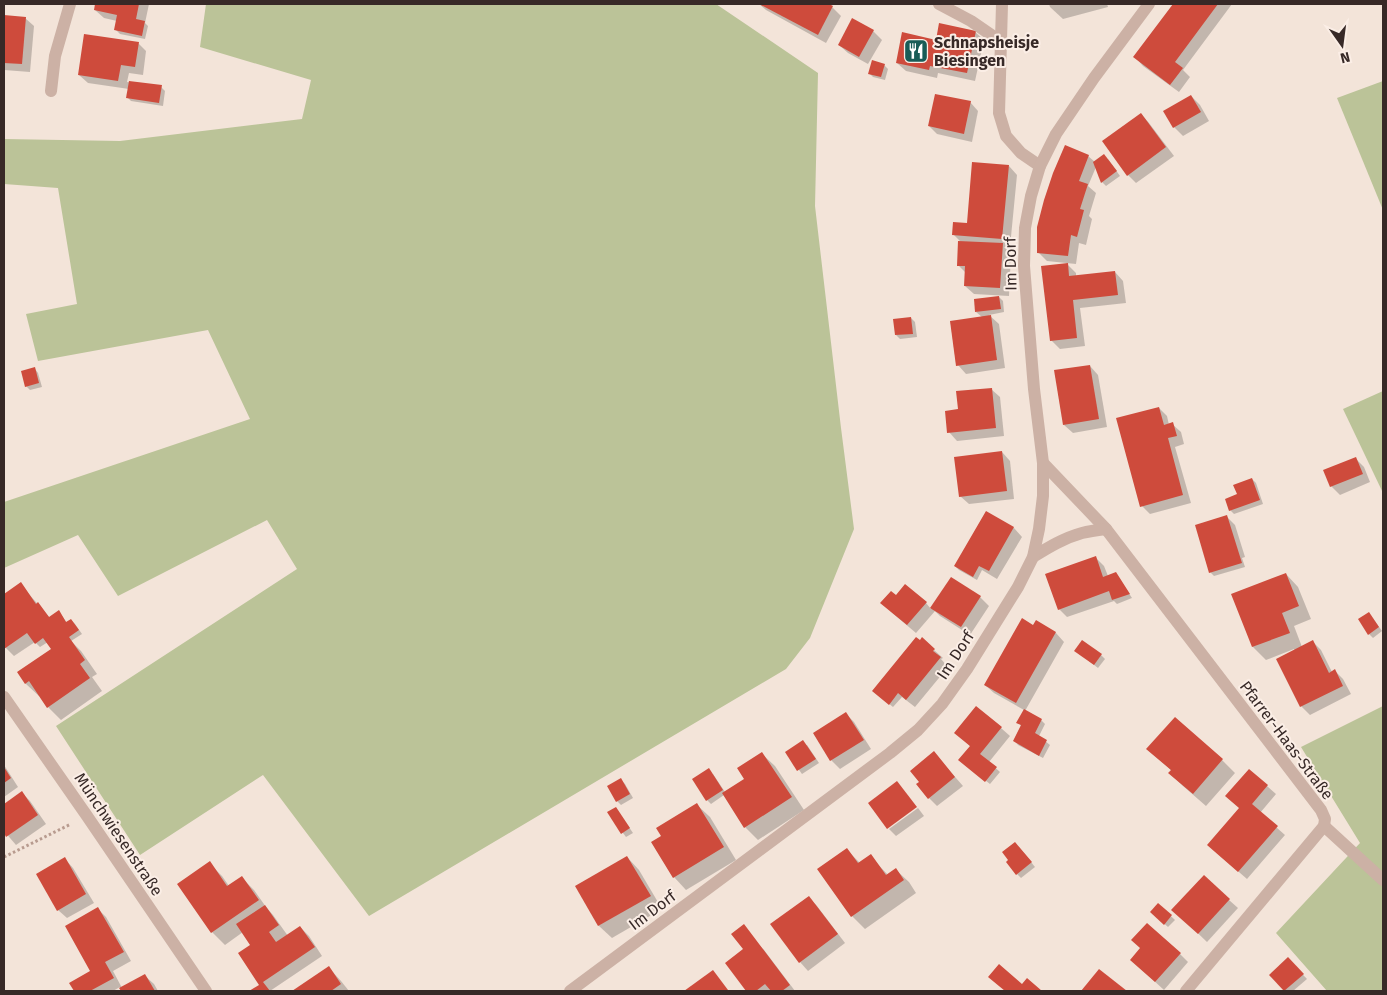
<svg xmlns="http://www.w3.org/2000/svg" width="1387" height="995" font-family="'Fira Sans',sans-serif">
<rect width="100%" height="100%" fill="#f3e4d9"/>
<!-- green -->
<g fill="#bbc398">
<polygon points="206,4 716,4 818,73 815,206 841,428 854,529 810,638 786,669 369,916 263,775 140,855 56,726 297,569 267,520 118,596 78,535 4,568 4,502 250,419 208,330 38,361 26,314 77,304 58,188 4,184 4,139 120,141 302,119 311,80 200,47"/>
<polygon points="1383,81 1383,210 1337,98"/>
<polygon points="1383,391 1383,493 1343,409"/>
<polygon points="1383,706 1383,991 1327,991 1276,933 1360,843 1301,747"/>
</g>
<!-- shadow -->
<g fill="#0003">
<polygon points="96,4 149,4 145,23 148,26 145,39 120,34 116,30 117,21 104,18 95,10"/>
<polygon points="759,4 826,4 832,7 841,16 826,43 766,10"/>
<polygon points="1049,4 1107,4 1108,7 1063,19 1050,7"/>
<polygon points="1175,4 1232,4 1183,70 1190,77 1179,92 1143,66 1135,57"/>
<polygon points="4,16 25,18 34,26 30,72 4,70"/>
<polygon points="873,31 882,40 868,64 848,53 839,45"/>
<polygon points="975,32 984,40 975,81 938,73 937,78 906,71 897,63 937,41"/>
<polygon points="138,43 146,51 143,75 129,73 127,82 161,87 165,91 163,106 131,101 127,97 129,89 88,83 79,75"/>
<polygon points="884,65 888,69 885,80 873,77 869,73"/>
<polygon points="1191,96 1200,105 1209,121 1183,136 1174,127 1165,111"/>
<polygon points="970,102 978,111 972,142 937,134 929,126"/>
<polygon points="1141,114 1149,123 1174,156 1136,183 1128,175"/>
<polygon points="1088,156 1095,162 1108,159 1120,176 1106,186 1102,182 1096,167 1088,186 1096,193 1089,216 1092,219 1086,245 1079,243 1076,264 1047,261 1038,252"/>
<polygon points="1009,166 1017,175 1010,247 1004,247 1011,253 1009,296 974,294 965,286 966,273 958,265 962,243 953,234 968,225"/>
<polygon points="1066,263 1076,273 1076,277 1115,272 1123,281 1126,303 1080,308 1085,346 1060,349 1051,340"/>
<polygon points="999,297 1003,301 1004,312 989,315 999,324 1005,368 966,374 958,365 982,317 976,312"/>
<polygon points="911,318 915,322 917,337 900,339 896,335"/>
<polygon points="1090,366 1098,375 1107,427 1073,433 1064,425"/>
<polygon points="35,369 38,373 42,387 30,390 26,386"/>
<polygon points="991,389 1000,397 1004,436 957,441 949,432 959,410"/>
<polygon points="1159,408 1167,416 1169,425 1172,424 1181,432 1184,444 1175,447 1191,503 1150,514 1142,506"/>
<polygon points="1002,452 1010,461 1014,499 969,504 960,496"/>
<polygon points="1355,458 1364,467 1370,482 1340,495 1331,486"/>
<polygon points="1252,479 1256,483 1263,504 1234,514 1230,510 1238,495"/>
<polygon points="986,512 1014,528 1022,537 997,579 982,570 977,580 959,570 955,566"/>
<polygon points="1227,517 1235,525 1245,557 1242,558 1245,567 1214,576 1210,572"/>
<polygon points="1096,558 1104,566 1108,576 1119,578 1132,598 1117,604 1114,601 1067,617 1059,609"/>
<polygon points="1286,574 1298,587 1311,619 1294,626 1302,647 1313,642 1321,650 1332,672 1335,671 1343,679 1351,694 1310,715 1301,706 1278,659 1295,651 1294,649 1266,660 1253,647 1233,594"/>
<polygon points="951,579 980,597 989,606 970,635 940,616 935,611 916,633 890,611 896,597 926,603 931,609"/>
<polygon points="20,584 50,618 62,616 67,623 71,620 75,624 82,634 71,641 81,651 97,674 92,677 102,691 61,720 48,707 40,695 39,696 26,684 19,673 53,649 48,642 40,647 35,642 14,656 4,646 4,595"/>
<polygon points="1369,613 1382,631 1373,638 1369,634"/>
<polygon points="1036,622 1056,633 1064,642 1025,711 1041,720 1045,724 1039,736 1050,745 1043,758 1018,745 1015,741 1022,727 1018,722 1024,710 994,693 985,685"/>
<polygon points="934,650 943,658 941,659 948,667 915,707 902,697 893,707 877,694"/>
<polygon points="1076,651 1101,655 1105,659 1098,668"/>
<polygon points="846,714 854,722 871,749 840,769 831,760 814,734"/>
<polygon points="1175,719 1222,760 1235,773 1206,806 1183,786 1170,773 1172,771 1148,749"/>
<polygon points="1001,728 1010,736 989,762 1000,772 990,784 964,764 971,747 956,733"/>
<polygon points="807,745 819,763 802,774 786,752"/>
<polygon points="934,753 963,786 937,806 929,798"/>
<polygon points="762,754 775,766 804,810 758,840 745,827 724,795 711,804 707,800 713,774 725,792 746,779"/>
<polygon points="4,765 18,787 4,797"/>
<polygon points="1249,770 1276,794 1260,813 1285,835 1247,879 1217,853 1240,809"/>
<polygon points="621,780 625,784 633,798 621,805 617,801"/>
<polygon points="22,793 30,801 46,824 16,845 4,831 4,805"/>
<polygon points="697,805 710,817 736,860 686,890 674,877 663,836"/>
<polygon points="616,808 633,833 626,837 608,813"/>
<polygon points="918,808 924,816 896,836 889,829"/>
<polygon points="1019,847 1035,867 1021,878 1017,874"/>
<polygon points="847,850 860,863 870,856 888,875 896,870 909,882 916,893 865,929 852,916 819,870"/>
<polygon points="627,857 639,870 662,909 612,938 599,926 576,886"/>
<polygon points="65,859 73,868 94,903 67,918 58,910"/>
<polygon points="209,863 222,876 229,886 242,878 254,890 266,907 273,915 288,936 300,927 309,936 322,956 270,991 252,991 261,985 252,945 243,932 225,945 212,932 178,884"/>
<polygon points="808,897 817,906 845,943 808,971 800,962 772,925"/>
<polygon points="1229,900 1238,908 1207,942 1182,918"/>
<polygon points="1158,904 1175,920 1168,927 1151,912"/>
<polygon points="97,908 106,917 131,961 113,971 122,988 145,976 154,984 158,991 123,991 120,987 113,991 75,991 71,984 92,971"/>
<polygon points="759,945 764,950 795,991 748,991 727,963"/>
<polygon points="1180,954 1188,962 1164,990 1140,968"/>
<polygon points="1288,959 1307,979 1293,991 1286,991 1271,975"/>
<polygon points="329,968 341,981 349,991 294,991"/>
</g>
<!-- building -->
<g fill="#ce4b3c">
<polygon points="95,4 139,4 136,19 145,21 142,36 114,30 117,15 94,10"/>
<polygon points="759,4 829,4 833,6 818,35"/>
<polygon points="1173,4 1218,4 1175,62 1183,68 1170,85 1133,57"/>
<polygon points="4,15 26,17 22,64 4,63"/>
<polygon points="852,18 874,30 859,57 838,45"/>
<polygon points="939,23 976,31 967,73 930,66 929,70 896,63 902,32 936,40"/>
<polygon points="84,34 139,42 135,67 121,65 118,81 78,75"/>
<polygon points="872,60 885,64 881,77 868,74"/>
<polygon points="129,81 162,85 159,103 126,98"/>
<polygon points="935,94 971,101 964,134 928,126"/>
<polygon points="1191,95 1201,112 1173,128 1163,111"/>
<polygon points="1141,113 1166,147 1127,176 1102,141"/>
<polygon points="1065,145 1089,155 1079,181 1088,184 1080,209 1084,210 1077,237 1071,235 1068,256 1037,253 1037,227 1044,200 1053,173"/>
<polygon points="1104,154 1117,171 1101,183 1093,162"/>
<polygon points="972,162 1009,165 1002,239 952,235 953,222 967,223"/>
<polygon points="958,241 1003,243 1000,288 964,286 965,266 957,266"/>
<polygon points="1068,263 1069,276 1115,271 1118,295 1073,300 1077,338 1050,341 1041,266"/>
<polygon points="999,296 1001,309 975,312 974,299"/>
<polygon points="991,315 997,360 956,366 950,321"/>
<polygon points="911,317 913,334 895,335 893,319"/>
<polygon points="1090,365 1099,419 1063,425 1054,370"/>
<polygon points="35,367 39,383 25,387 21,371"/>
<polygon points="992,388 996,428 947,433 945,411 958,409 956,391"/>
<polygon points="1159,407 1164,425 1173,422 1177,436 1168,438 1183,495 1140,507 1116,418"/>
<polygon points="1002,451 1007,491 959,497 954,457"/>
<polygon points="1356,457 1363,474 1330,487 1323,470"/>
<polygon points="1252,478 1260,500 1229,511 1225,499 1237,494 1233,485"/>
<polygon points="986,511 1014,527 989,571 979,566 973,577 954,566"/>
<polygon points="1227,515 1242,563 1209,573 1195,525"/>
<polygon points="1096,556 1103,577 1116,572 1130,594 1112,600 1109,591 1058,610 1045,574"/>
<polygon points="1286,573 1299,606 1282,613 1290,633 1252,647 1231,594"/>
<polygon points="951,577 981,596 961,627 930,608"/>
<polygon points="21,582 36,604 38,602 49,617 59,610 66,622 71,619 79,630 69,637 85,660 80,664 90,678 47,708 29,681 25,684 17,672 51,649 43,638 35,644 27,633 4,649 4,594"/>
<polygon points="905,584 927,602 907,625 880,603 891,591 896,595"/>
<polygon points="1369,612 1379,627 1368,635 1358,619"/>
<polygon points="1022,618 1033,625 1036,620 1056,632 1016,703 984,685"/>
<polygon points="916,637 920,640 922,637 935,649 933,651 941,657 906,700 898,693 889,705 872,691"/>
<polygon points="1082,640 1102,654 1094,665 1074,651"/>
<polygon points="1313,640 1329,673 1335,669 1343,686 1300,707 1276,659"/>
<polygon points="976,706 1002,727 980,754 997,767 985,782 958,760 970,746 954,733"/>
<polygon points="1024,709 1042,719 1035,733 1047,740 1039,756 1013,741 1021,725 1016,723"/>
<polygon points="846,712 864,740 830,761 813,733"/>
<polygon points="1175,717 1223,759 1193,794 1168,773 1171,770 1146,749"/>
<polygon points="803,740 816,759 797,771 785,752"/>
<polygon points="934,751 955,777 928,799 916,784 919,782 910,771"/>
<polygon points="762,752 792,797 744,828 722,793 744,779 737,768"/>
<polygon points="4,767 11,778 4,783"/>
<polygon points="709,768 723,790 706,801 692,779"/>
<polygon points="1249,769 1268,785 1252,804 1278,826 1238,872 1207,845 1239,808 1225,796"/>
<polygon points="621,778 630,794 616,802 607,786"/>
<polygon points="897,781 917,807 887,829 868,803"/>
<polygon points="22,791 38,815 6,837 4,833 4,804"/>
<polygon points="697,803 724,847 673,878 651,842 661,836 656,828"/>
<polygon points="616,807 630,828 621,834 607,812"/>
<polygon points="1015,842 1032,862 1016,875 1006,862 1008,860 1002,852"/>
<polygon points="847,848 858,863 871,854 886,875 896,868 904,880 851,917 817,869"/>
<polygon points="627,856 651,896 598,926 575,886"/>
<polygon points="65,857 86,894 57,911 36,874"/>
<polygon points="210,861 227,886 242,876 259,900 211,933 177,884"/>
<polygon points="1204,875 1230,899 1198,934 1171,910"/>
<polygon points="809,896 838,934 799,963 770,924"/>
<polygon points="1158,903 1172,915 1164,925 1150,912"/>
<polygon points="265,905 279,925 269,932 276,942 300,926 315,947 263,982 270,991 249,991 259,985 238,953 250,945 236,924"/>
<polygon points="98,907 124,952 105,962 114,978 90,991 74,991 69,983 90,971 65,926"/>
<polygon points="1147,923 1181,953 1155,982 1130,960 1140,948 1131,940"/>
<polygon points="744,924 790,985 782,991 771,991 765,984 756,991 746,991 725,963 743,949 731,934"/>
<polygon points="1288,957 1304,974 1284,991 1269,975"/>
<polygon points="999,964 1022,984 1027,978 1042,991 1005,991 988,977"/>
<polygon points="329,966 341,984 331,991 292,991"/>
<polygon points="1099,969 1127,991 1081,991"/>
<polygon points="713,970 728,990 726,991 684,991"/>
<polygon points="145,974 155,991 121,991 119,988"/>
</g>
<g fill="none" stroke-linecap="round" stroke-linejoin="round">
<!-- path -->
<polyline stroke="#b89b8f" stroke-width="3" stroke-dasharray="2.5 2.5" stroke-linecap="butt" points="4,857 71,824"/>
<!-- lane -->
<g stroke="#ccb1a5" stroke-width="12">
<polyline points="939,4 971,21 1000,41"/>
<polyline points="1002,4 999,113 1006,136 1021,153 1040,166"/>
<polyline points="1324,826 1383,880"/>
</g>
<!-- street -->
<g stroke="#ccb1a5" stroke-width="12">
<polyline points="51,91 55,56 70,4"/>
<polyline points="1043,463 1106,529 1321,810 1325,819 1324,826 1186,991"/>
<path d="M1033 557C1049 547 1064 538 1082 533 1090 531 1098 530 1106 529"/>
<polyline points="4,697 87,816 206,991"/>
<polyline points="570,991 890,753 918,730 942,704 967,669 1018,587 1033,557 1039,529 1043,496 1043,463 1034,389 1024,266 1025,228 1031,196 1040,166 1056,134 1094,78 1149,4"/>
</g>
</g>
<!-- icons -->
<defs>
<symbol id="restaurant-square" viewBox="-11 -11 22 22"><rect x="-9" y="-9" width="18" height="18" rx="4" fill="#195c57" stroke="#fbeee6"/><path d="M-5-6h1v4h1v-4h1v4h1v-4h1v5L-1.5 .5V6h-2V.5L-5-1ZM5-6V6H3V1.5H1.5Q1.5-4 5-6Z" fill="#fff"/></symbol>
</defs>
<g fill-rule="evenodd">
<use href="#restaurant-square" x="902" y="37" width="28" height="28"/>
</g>
<g text-anchor="middle" stroke-width="4" stroke-linejoin="round" paint-order="stroke">
<!-- poi labels -->
<g font-size="16" font-weight="bold" fill="#372927" stroke="#fbeee6" text-anchor="start">
<text x="934" y="48">Schnapsheisje<tspan x="934" dy="18">Biesingen</tspan></text>
</g>
<!-- street labels -->
<g font-size="16" fill="#372927" stroke="#fbeee6">
<text transform="translate(1010 264) rotate(-91)" y="6">Im Dorf</text>
<text transform="translate(955 655) rotate(-57)" y="6">Im Dorf</text>
<text transform="translate(1287 740) rotate(53)" y="6">Pfarrer-Haas-Straße</text>
<text transform="translate(119 834) rotate(56)" y="6">Münchwiesenstraße</text>
<text transform="translate(652 910) rotate(-37)" y="6">Im Dorf</text>
</g>
</g>
<!-- border -->
<rect width="1387" height="995" fill="none" stroke="#372927" stroke-width="10"/>
<!-- north arrow -->
<g transform="translate(1342 45) rotate(166)" stroke="#fbeee6" stroke-width="4" paint-order="stroke">
<path d="M0-4L9 19L0 12L-9 19Z" fill="#372927"/>
<text y="-8" font-size="14" font-weight="bold" text-anchor="middle" fill="#372927">N</text>
</g>
</svg>
